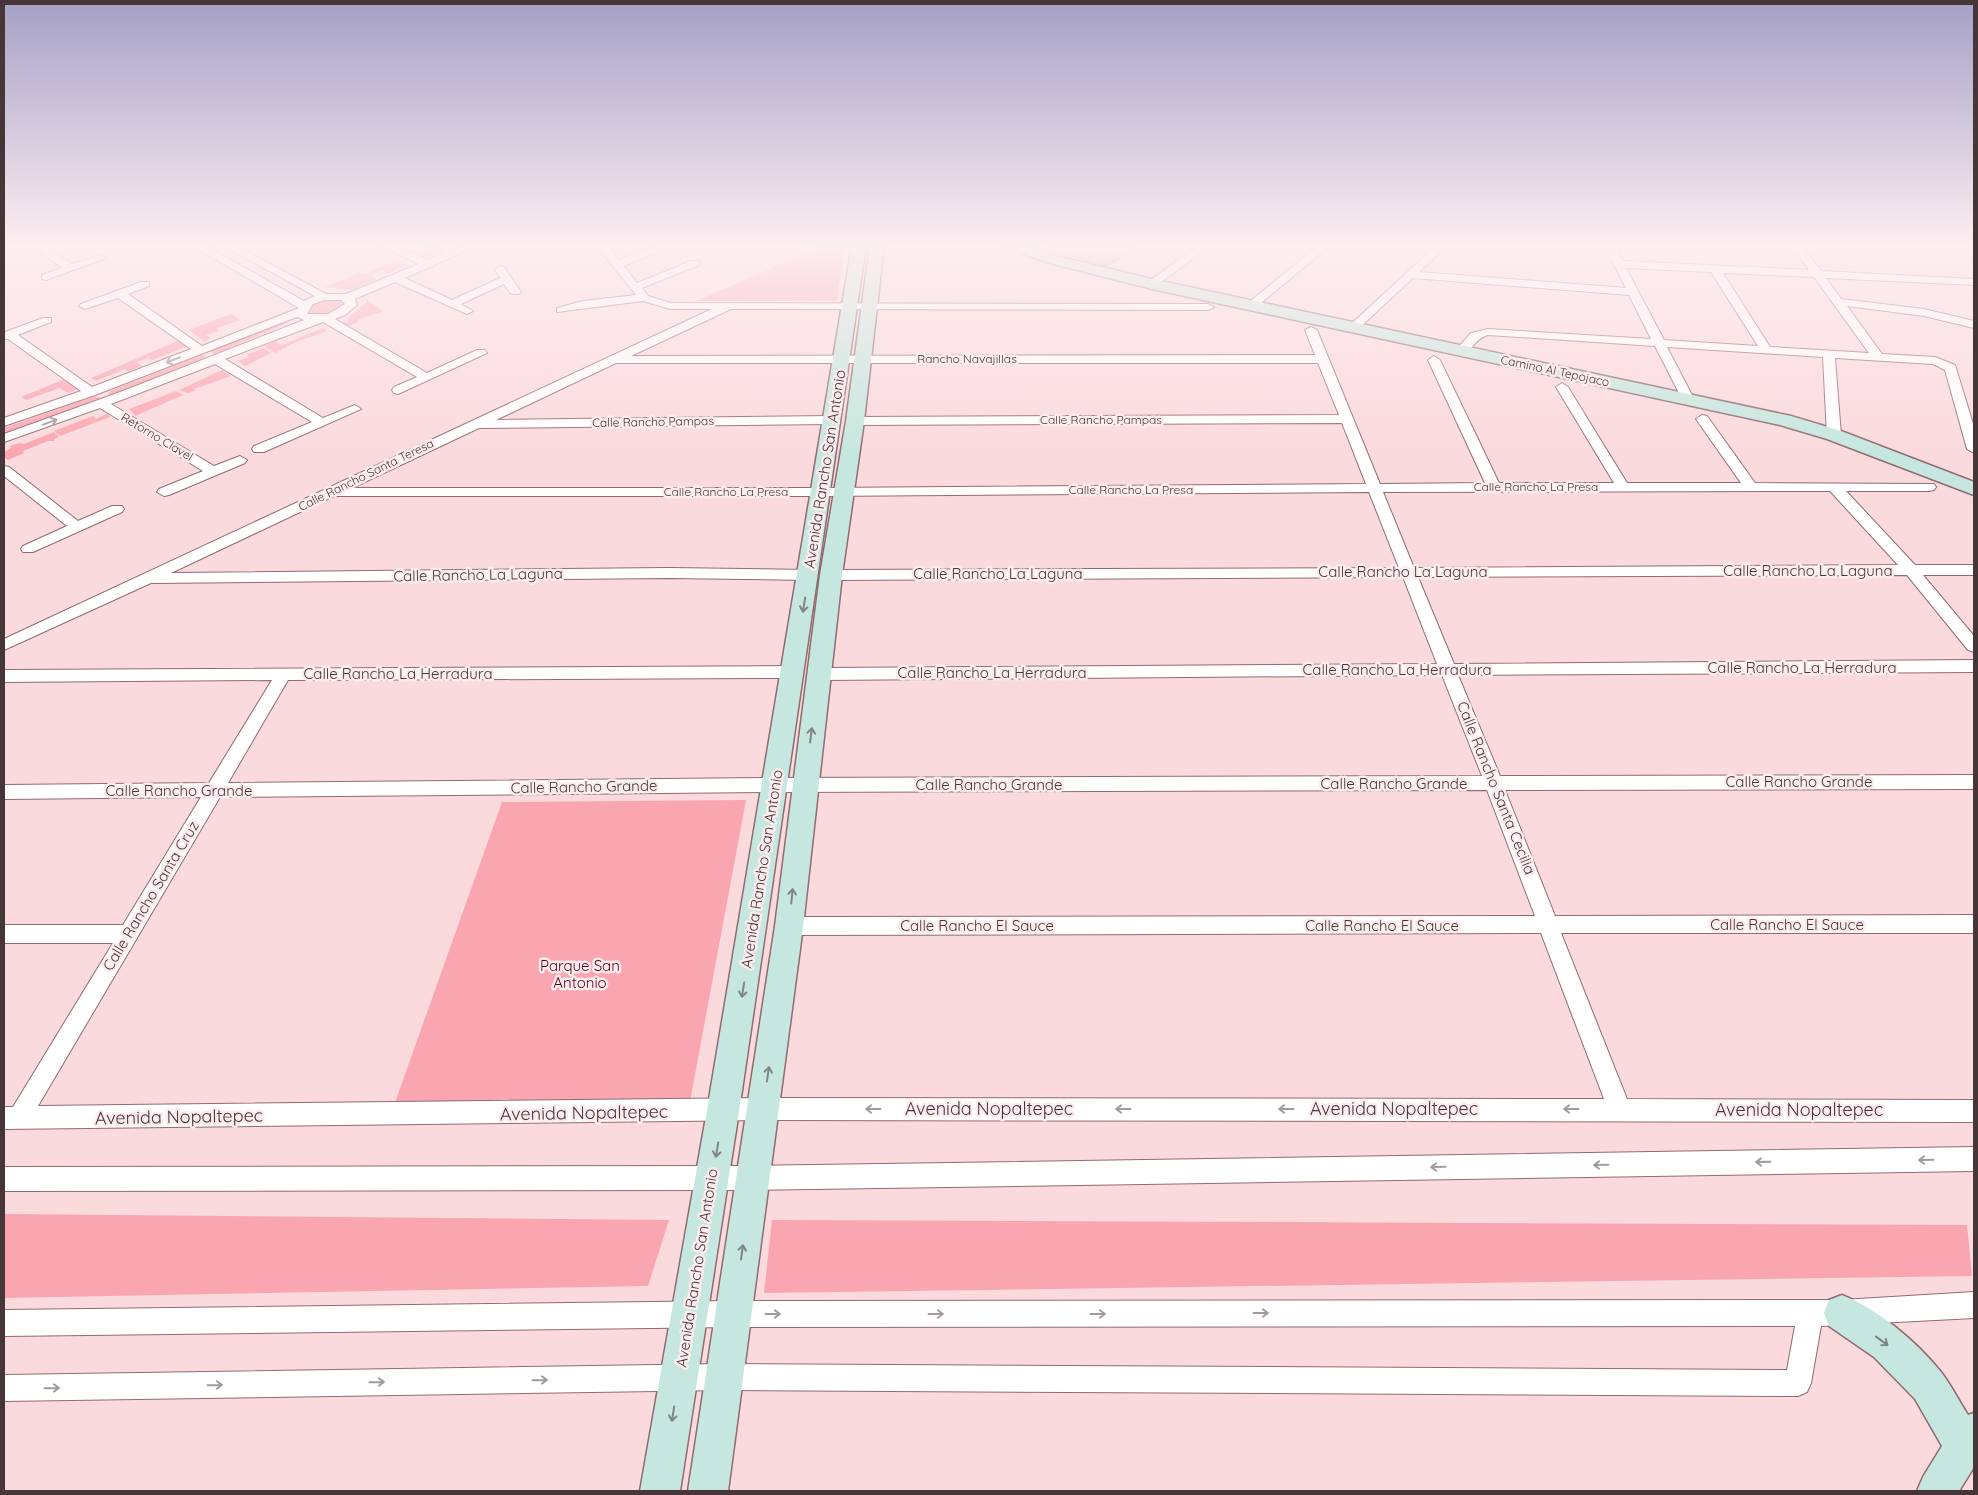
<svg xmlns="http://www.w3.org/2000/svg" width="1978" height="1495" font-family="Quicksand,sans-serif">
<rect width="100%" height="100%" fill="#fbdadd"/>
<!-- green -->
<g fill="#faa6b0">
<polygon points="433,245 448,249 424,259 411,255"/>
<polygon points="825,245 845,245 837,301 696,301"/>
<polygon points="399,260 410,265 387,274 382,270 371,275 367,272"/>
<polygon points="359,273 365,273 377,279 352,290 325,287"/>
<path d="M328 299H337L343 304C332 313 324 316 309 313V307L317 301Z"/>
<polygon points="368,301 383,311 357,320 358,322 347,327 342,323 349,321 347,319"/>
<polygon points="231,314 241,320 217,328 219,331 206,335 210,338 204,341 189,330"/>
<polygon points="281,320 288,323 215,354 209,351"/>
<polygon points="323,328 327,331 294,343 275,353 264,346 275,341 282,345"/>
<polygon points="180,340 190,345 153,360 148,358 137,362 142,366 128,372 125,369 96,381 91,378"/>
<polygon points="264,348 271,353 245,366 238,361 250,357 246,355"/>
<polygon points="202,355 206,357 115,395 108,395 110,391"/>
<polygon points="222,370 231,376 194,389 195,391 188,393 179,390"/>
<polygon points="65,379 79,389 68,393 60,388 26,400 21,397"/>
<polygon points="176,391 183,395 135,416 129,409"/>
<polygon points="95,396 102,399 4,435 4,428"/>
<polygon points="108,413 110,417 60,436 54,431 93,416 96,419"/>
<polygon points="54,432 59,437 54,439 55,441 48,441 23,451 24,453 8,460 4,457 4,452 11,448 10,446 20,443 24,444"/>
<polygon points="746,800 689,1107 393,1108 502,802"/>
<polygon points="4,1214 668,1220 669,1220 648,1286 4,1298"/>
<polygon points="772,1220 1967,1225 1972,1276 764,1293"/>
</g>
<!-- building -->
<polygon fill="#e5bcc0" stroke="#9d787c" points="1048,245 1140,245 1107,266 1048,249"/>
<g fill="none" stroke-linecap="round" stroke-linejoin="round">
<defs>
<g id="street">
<polygon points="31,245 43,245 72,264 101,255 106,258 46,280 42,279 42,275 62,268"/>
<path d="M191 245H204L304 301 315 296 222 245H235L326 294H346L419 264 378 245H392L428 260 465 245H479L405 278 452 300 500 278 495 269 500 266 504 267 521 292 519 294H511L504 284 461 304 473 311 467 314 395 282 355 299 357 305 345 315 335 319 427 373 477 350H485L487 353 398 394 394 393 392 390 394 387 417 377 323 322 225 359 323 418 355 405 361 409 264 452H254L252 449 254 446 312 422 215 364 111 404 214 466 240 456 247 460 245 463 169 495 164 496 157 492 159 489 203 471 100 408 4 442V434L123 391 304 320 297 317 95 395 4 426V418L81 391 8 339H4L5 332 43 318H51V322L18 335 92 387 191 349 118 298 85 309 79 306 81 304 141 282H149V286L128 294 202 346 299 308ZM325 300H341L345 304 328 314H307L313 304Z"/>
<path d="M596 245H607L619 260 659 245H674L624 266 637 283 691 261H699V265L642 288 648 296 671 303 1208 304 1214 307 1208 310 731 309 631 356 1315 355 1305 330 1311 327 1317 330 1380 484 1485 483 1428 360 1434 356 1440 360 1499 483H1614L1556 387 1562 383 1568 387 1627 483H1741L1696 419 1702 415 1707 416 1755 483 1934 484 1936 487 1934 490 1929 491H1846L1915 565H1974V575H1923L1974 636V652L1968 650 1907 575 1418 577 1454 664 1974 660V672L1458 675 1500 776 1974 775V789L1505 790 1555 916 1974 915V933H1561L1627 1099 1974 1100V1122L763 1120 4 1129V1107H13L113 943H4V925H123L201 797 4 799V785L209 783 272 680 4 682V670L792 666 798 668 800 672 798 676 792 678 288 680 228 783 775 778 1482 776 1442 675 819 680 813 678 811 674 813 670 819 668 1437 664 1403 577 831 580 823 575 831 570 1399 568 1369 492 821 496H334L171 573 669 568 809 570 817 575 809 580 669 578 151 583 4 650V639L712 309H670L643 301 557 312V308L583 301 636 295ZM616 363H1318L1339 415 855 417 849 421 855 425 1342 423 1366 484 821 488H352L479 428 832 424 838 420 832 416 496 420ZM1830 491 1898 565 1414 568 1383 492ZM1487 790 1535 916 789 917 782 920 779 926 782 932 789 935 1541 933 1604 1099 763 1098 38 1106 220 797 775 792Z"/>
<polygon points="1199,245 1211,245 1156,286 1148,286 1148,282"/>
<polygon points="1319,245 1331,245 1256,307 1248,307 1248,303"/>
<path d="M1437 245H1448L1419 272 1626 288 1604 245H1614L1623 261 1809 270 1791 245H1801L1821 271 1974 279V285L1826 278 1841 299 1924 309 1974 321V328L1924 316 1847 306 1882 354 1935 357 1955 365 1974 427V453L1967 449 1945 370 1933 364 1835 358 1841 435 1834 439 1827 435 1823 357 1667 347 1694 399 1688 403 1682 399 1655 346 1488 335C1474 339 1472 352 1461 355L1455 351 1471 333 1488 329 1651 339 1629 295 1413 278 1358 329H1350V325ZM1626 268 1711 272 1758 346 1664 340ZM1723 273 1814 277 1869 353 1770 347Z"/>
<polygon points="1960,245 1971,245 1974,248 1974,257 1970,256"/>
<polygon points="4,466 9,467 78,521 112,506 122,506 124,509 122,512 33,552 23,552 21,549 23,546 67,526 4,476"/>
<polygon points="1974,1147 1974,1171 753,1190 4,1191 4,1167 753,1166"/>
<polygon points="1974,1292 1974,1318 1821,1326 1811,1383 1807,1392 1798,1396 724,1390 4,1401 4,1375 724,1364 1787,1370 1795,1326 734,1327 4,1336 4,1310 734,1301 1842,1300"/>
</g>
<g id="secondary">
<polygon points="852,245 866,245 739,1111 680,1491 640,1491 707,1111"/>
<polygon points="870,245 884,245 864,421 842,575 803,926 728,1491 688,1491 775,926 820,575 846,421"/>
<polygon points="1005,245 1027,245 1056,256 1152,279 1791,416 1841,431 1974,482 1974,495 1827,439 1780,425 1152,289 1046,262 1007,248"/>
<path d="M1842 1295C1879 1310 1916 1341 1941 1372 1951 1385 1959 1401 1968 1415L1974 1413V1467L1959 1491H1917L1923 1477 1942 1446 1915 1399 1874 1357 1829 1326 1824 1313 1829 1300Z"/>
</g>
</defs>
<!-- street casing -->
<use href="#street" stroke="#906b6f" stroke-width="2"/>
<!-- secondary casing -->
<use href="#secondary" stroke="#906b6f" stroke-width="3"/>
<!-- street -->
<use href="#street" fill="#fff" fill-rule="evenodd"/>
<!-- secondary -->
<use href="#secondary" fill="#c5e7df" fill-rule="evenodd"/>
</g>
<!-- one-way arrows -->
<defs><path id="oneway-shaft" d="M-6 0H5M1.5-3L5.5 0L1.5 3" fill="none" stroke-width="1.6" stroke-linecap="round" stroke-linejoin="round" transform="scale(1.25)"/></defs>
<g stroke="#a39a9c">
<use href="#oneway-shaft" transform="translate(173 360) rotate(159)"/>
<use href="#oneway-shaft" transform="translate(50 422) rotate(-20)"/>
<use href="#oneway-shaft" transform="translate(873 1109) rotate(180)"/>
<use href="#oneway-shaft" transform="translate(1123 1109) rotate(180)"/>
<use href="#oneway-shaft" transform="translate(1286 1109) rotate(180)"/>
<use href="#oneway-shaft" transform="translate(1571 1109) rotate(180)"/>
<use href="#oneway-shaft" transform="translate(1926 1160) rotate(179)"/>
<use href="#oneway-shaft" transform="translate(1763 1162) rotate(179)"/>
<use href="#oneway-shaft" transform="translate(1601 1165) rotate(179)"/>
<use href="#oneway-shaft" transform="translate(1438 1167) rotate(179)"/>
<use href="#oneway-shaft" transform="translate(1261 1313)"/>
<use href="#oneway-shaft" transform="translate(773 1314)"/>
<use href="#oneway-shaft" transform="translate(936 1314)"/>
<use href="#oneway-shaft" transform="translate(1098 1314)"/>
<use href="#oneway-shaft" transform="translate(540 1380) rotate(-1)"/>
<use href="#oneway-shaft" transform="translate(377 1382) rotate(-1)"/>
<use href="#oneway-shaft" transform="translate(215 1385) rotate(-1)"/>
<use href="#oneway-shaft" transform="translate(52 1388) rotate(-1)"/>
</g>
<g stroke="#808683">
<use href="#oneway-shaft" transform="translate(804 605) rotate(99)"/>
<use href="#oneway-shaft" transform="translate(811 735) rotate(-83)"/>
<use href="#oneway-shaft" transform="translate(792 896) rotate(-84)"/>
<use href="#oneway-shaft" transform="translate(743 990) rotate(99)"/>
<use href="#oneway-shaft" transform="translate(768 1074) rotate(-82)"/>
<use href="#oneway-shaft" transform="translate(717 1150) rotate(99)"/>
<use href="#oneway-shaft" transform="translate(742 1252) rotate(-82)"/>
<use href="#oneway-shaft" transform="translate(1882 1341) rotate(36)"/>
<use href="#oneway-shaft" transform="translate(673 1414) rotate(99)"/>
</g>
<!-- sky -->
<linearGradient id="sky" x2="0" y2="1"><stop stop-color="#a5a1c6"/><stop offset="0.54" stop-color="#fdeef0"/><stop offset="1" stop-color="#fdeef0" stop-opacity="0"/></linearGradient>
<rect width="1978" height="454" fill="url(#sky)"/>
<g text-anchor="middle" stroke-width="5" stroke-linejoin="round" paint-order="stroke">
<!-- far-street labels -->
<g font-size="12" fill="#473638" stroke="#fdeced">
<text x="967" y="363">Rancho Navajillas</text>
<text transform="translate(1555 371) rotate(12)" y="4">Camino Al Tepojaco</text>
<text x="1101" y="424">Calle Rancho Pampas</text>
<text transform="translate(653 422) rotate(-1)" y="4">Calle Rancho Pampas</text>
<text transform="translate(157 437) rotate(31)" y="4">Retorno Clavel</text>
<text transform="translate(366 475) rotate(-26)" y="4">Calle Rancho Santa Teresa</text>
<text x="1536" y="491">Calle Rancho La Presa</text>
<text x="1131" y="494">Calle Rancho La Presa</text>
<text x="726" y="496">Calle Rancho La Presa</text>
</g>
<!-- street labels -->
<g font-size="15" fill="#473638" stroke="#fdeced">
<text transform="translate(825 469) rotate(-81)" y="5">Avenida Rancho San Antonio</text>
<text x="1808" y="576">Calle Rancho La Laguna</text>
<text x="1403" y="577">Calle Rancho La Laguna</text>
<text x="998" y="579">Calle Rancho La Laguna</text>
<text transform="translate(478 575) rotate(-1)" y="5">Calle Rancho La Laguna</text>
<text x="1802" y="673">Calle Rancho La Herradura</text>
<text x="1397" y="675">Calle Rancho La Herradura</text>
<text x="992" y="678">Calle Rancho La Herradura</text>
<text x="398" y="679">Calle Rancho La Herradura</text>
<text x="1799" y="787">Calle Rancho Grande</text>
<text x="1394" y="789">Calle Rancho Grande</text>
<text x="989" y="790">Calle Rancho Grande</text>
<text transform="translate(584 787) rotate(-1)" y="5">Calle Rancho Grande</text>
<text transform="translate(1496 788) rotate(68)" y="5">Calle Rancho Santa Cecilia</text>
<text x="179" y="796">Calle Rancho Grande</text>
<text transform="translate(762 869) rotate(-81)" y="5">Avenida Rancho San Antonio</text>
<text transform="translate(151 896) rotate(-59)" y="5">Calle Rancho Santa Cruz</text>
<text x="1787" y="930">Calle Rancho El Sauce</text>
<text x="977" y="931">Calle Rancho El Sauce</text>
<text x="1382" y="931">Calle Rancho El Sauce</text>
<text transform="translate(697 1268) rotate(-81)" y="5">Avenida Rancho San Antonio</text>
</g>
<!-- park labels -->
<g font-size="15" fill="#53001a" stroke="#fdeced">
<text x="580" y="971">Parque San<tspan x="580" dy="17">Antonio</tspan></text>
</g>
<!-- near-street labels -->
<g font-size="18" fill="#473638" stroke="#fdeced">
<text x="989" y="1115">Avenida Nopaltepec</text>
<text x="1394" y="1115">Avenida Nopaltepec</text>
<text x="1799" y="1116">Avenida Nopaltepec</text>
<text transform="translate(584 1113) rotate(-1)" y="6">Avenida Nopaltepec</text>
<text transform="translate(179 1117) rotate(-1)" y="6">Avenida Nopaltepec</text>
</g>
</g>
<!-- border -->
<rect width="1978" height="1495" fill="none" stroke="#473638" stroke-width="10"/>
</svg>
